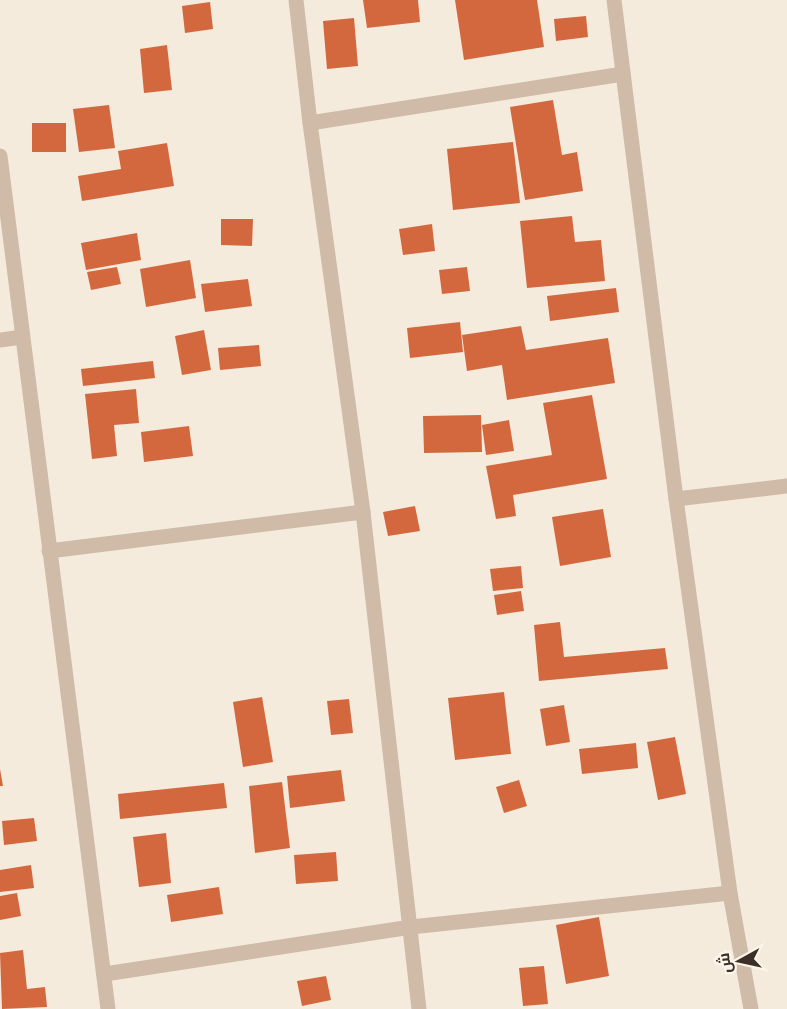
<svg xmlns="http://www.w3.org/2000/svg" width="787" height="1009" font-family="'Source Sans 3',Cairo,sans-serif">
<rect width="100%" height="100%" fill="#f5ebdd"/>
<!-- building -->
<g fill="#d3683e">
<polygon points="363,0 418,0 420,22 367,28"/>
<polygon points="455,0 537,0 544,47 464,60"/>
<polygon points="210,2 213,29 185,33 182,6"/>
<polygon points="586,16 588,37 556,41 554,19"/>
<polygon points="354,18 358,66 327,69 323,21"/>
<polygon points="167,45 172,90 144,93 140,49"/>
<polygon points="553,100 562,155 577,152 583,191 525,200 510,107"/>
<polygon points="109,105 115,148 79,152 73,109"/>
<rect x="32" y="123" width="34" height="29"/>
<polygon points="513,142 520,203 453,210 447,149"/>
<polygon points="167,143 174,186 82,201 78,176 121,169 118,151"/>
<polygon points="572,216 575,242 601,240 605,281 527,288 520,221"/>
<polygon points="221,219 253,219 252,246 221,245"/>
<polygon points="432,224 435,251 403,255 399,229"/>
<polygon points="137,233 141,260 86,270 81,243"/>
<polygon points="190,260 196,298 146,307 140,269"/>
<polygon points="117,267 121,284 91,290 87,272"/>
<polygon points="467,267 470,291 442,294 439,270"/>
<polygon points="248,279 252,306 205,312 201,284"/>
<polygon points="616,288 619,312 550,321 547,296"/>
<polygon points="460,322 463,352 410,358 407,328"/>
<polygon points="521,326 526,350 608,338 615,383 507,400 502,365 467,371 462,335"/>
<polygon points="204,330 211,370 182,375 175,336"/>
<polygon points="259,345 261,366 220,370 218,348"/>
<polygon points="153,361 155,378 83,386 81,369"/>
<polygon points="136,389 139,423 114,425 117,456 92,459 85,394"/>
<polygon points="592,395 607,479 513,495 516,516 496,519 486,466 552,455 543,403"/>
<polygon points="481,415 482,452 424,453 423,416"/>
<polygon points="509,420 514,451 486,455 482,425"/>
<polygon points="189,426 193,456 144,462 141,432"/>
<polygon points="415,506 420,531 388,536 383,512"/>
<polygon points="603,509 611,557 560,566 552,517"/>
<polygon points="521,566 523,588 493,591 490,569"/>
<polygon points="521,591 524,611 497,615 494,595"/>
<polygon points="560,622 564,657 665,648 668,669 539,681 534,625"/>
<polygon points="504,692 511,754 455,760 448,698"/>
<polygon points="262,697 273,762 243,767 233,702"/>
<polygon points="349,699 353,733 331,735 327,701"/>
<polygon points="564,705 570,742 546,746 540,709"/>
<polygon points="675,737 686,794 658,800 647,742"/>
<polygon points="636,743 638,768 582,774 579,749"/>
<polygon points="0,769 3,786 0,786"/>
<polygon points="341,770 345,801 290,808 287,776"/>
<polygon points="519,780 527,806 504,813 496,787"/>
<polygon points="282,782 290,848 255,853 249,786"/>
<polygon points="224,783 227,808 120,819 118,794"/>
<polygon points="34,818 37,841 4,845 2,821"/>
<polygon points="166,833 171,883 139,887 133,837"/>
<polygon points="336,852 338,881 296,884 294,855"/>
<polygon points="31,865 34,888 0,892 0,870"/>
<polygon points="219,887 223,914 171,922 167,895"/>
<polygon points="17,893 21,916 0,920 0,896"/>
<polygon points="599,917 609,976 566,984 556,925"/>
<polygon points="23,950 27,989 45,987 47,1007 2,1009 0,953"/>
<polygon points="544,966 548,1004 523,1006 519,968"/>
<polygon points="326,976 331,1000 302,1006 297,981"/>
</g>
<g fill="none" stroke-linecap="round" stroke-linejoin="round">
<!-- street -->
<g stroke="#cfbba7" stroke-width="15">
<polyline points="296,0 310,123 363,512 419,1009"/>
<polyline points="614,0 676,499 730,893 751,1009"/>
<polyline points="310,123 623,74"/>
<polyline points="0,156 108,1009"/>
<polyline points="0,340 22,337"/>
<polyline points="676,499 787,486"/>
<polyline points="49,551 363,512"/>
<polyline points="105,974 411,927 730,893"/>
</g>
</g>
<!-- north arrow -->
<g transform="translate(739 961) rotate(262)" stroke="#fcf5ea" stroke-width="4.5" paint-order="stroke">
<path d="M0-4.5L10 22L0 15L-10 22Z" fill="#3b2f28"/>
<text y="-9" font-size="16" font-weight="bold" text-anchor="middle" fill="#3b2f28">ش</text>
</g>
</svg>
